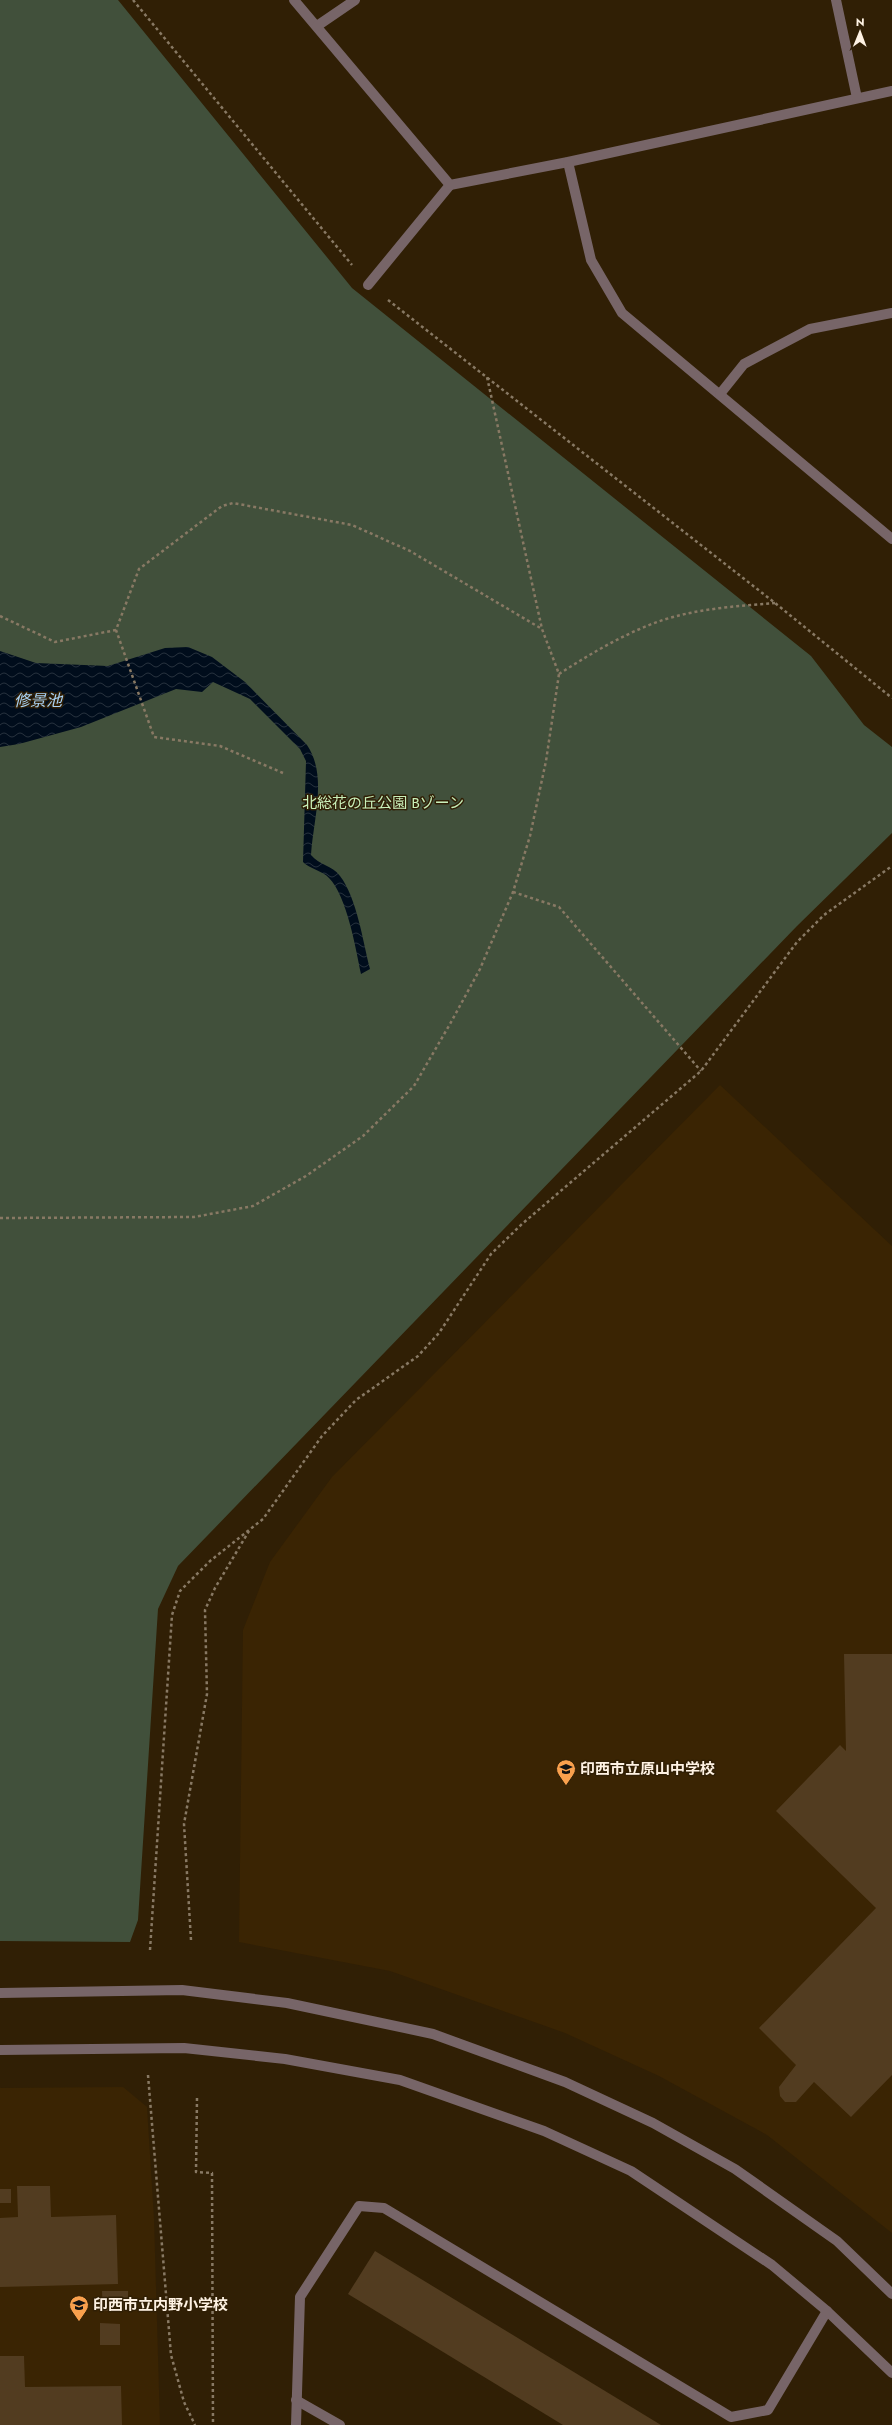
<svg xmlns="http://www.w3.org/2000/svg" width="892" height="2425" font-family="Jost,'Noto Sans JP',sans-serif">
<defs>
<pattern id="water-waves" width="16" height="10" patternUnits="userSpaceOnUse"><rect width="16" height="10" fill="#000d1c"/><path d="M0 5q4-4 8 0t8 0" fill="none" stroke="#26313d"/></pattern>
</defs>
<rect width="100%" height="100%" fill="#301f05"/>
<!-- built -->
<g fill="#3a2403">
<polygon points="720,1085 892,1246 892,2233 767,2135 659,2076 565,2033 390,1971 239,1942 243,1630 270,1562 332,1477"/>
<polygon points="123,2087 147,2107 154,2219 160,2425 0,2425 0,2088"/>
</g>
<!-- park -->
<polygon fill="#41503b" points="0,0 118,0 352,288 811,656 864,725 892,747 892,833 797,926 178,1566 158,1609 138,1920 130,1942 0,1941"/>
<!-- water -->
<path fill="url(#water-waves)" d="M188 647 212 657 245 682 307 745C328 776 313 820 311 855 319 865 332 865 340 876 357 898 363 942 370 969L361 974C356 950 347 896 329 878 323 871 310 869 303 862L306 761 300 749 250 699 213 682 202 692 176 689 81 727 19 744 0 747V651L36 663 108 666 165 648Z"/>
<!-- building -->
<g fill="#523c20">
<polygon points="844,1654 892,1654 892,2075 851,2117 814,2082 796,2102 785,2102 780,2096 779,2087 796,2065 759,2028 876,1908 776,1811 840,1745 846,1751"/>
<polygon points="17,2186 50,2186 51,2217 116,2215 118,2284 0,2287 0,2218 18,2217"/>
<rect x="0" y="2189" width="11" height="14"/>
<polygon points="375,2251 661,2425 563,2425 348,2294"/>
<polygon points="102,2291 128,2291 128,2311 103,2311"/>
<polygon points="100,2323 120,2324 120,2345 100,2345"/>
<polygon points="0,2356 24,2356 25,2387 121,2386 122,2425 0,2425"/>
</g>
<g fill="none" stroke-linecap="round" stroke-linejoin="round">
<!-- path -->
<g stroke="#887964" stroke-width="2.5" stroke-dasharray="3 3" stroke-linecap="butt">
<polyline points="133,0 352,265"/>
<polyline points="388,300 775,603 892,698"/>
<polyline points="0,616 55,642 116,630"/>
<path d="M559 674C590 654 622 635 657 622 693 609 737 606 775 603"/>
<polyline points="283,773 220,746 154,737 116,630 139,569 222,506 233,503 352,525 410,551 542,629"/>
<polyline points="513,892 559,907 701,1071"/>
<polyline points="0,1218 194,1217 253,1206 306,1176 363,1136 414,1086 450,1024 480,969 513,892 530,836 546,761 559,674 542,629 487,377"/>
<polyline points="191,1940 184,1824 207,1694 205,1610 215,1588 249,1531"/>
<polyline points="150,1950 172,1615 180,1591 210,1561 263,1519 322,1436 356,1400 418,1356 439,1333 491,1254 522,1224 701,1071 797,942 824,915 892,866"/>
<polyline points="148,2075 171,2355 184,2402 195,2425"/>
<polyline points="197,2098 196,2172 212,2173 213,2425"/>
</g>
<!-- service -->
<polyline stroke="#776568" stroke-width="10" points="368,285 450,185"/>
<!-- minor -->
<g stroke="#776568" stroke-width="10">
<polyline points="294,0 450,185 568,162 892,91"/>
<polyline points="836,0 857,98"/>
<polyline points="317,26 355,0"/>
<polyline points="568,162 591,260 622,313 892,539"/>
<polyline points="720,394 744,364 810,329 892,313"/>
<polyline points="296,2400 340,2425"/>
<polyline points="296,2425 300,2297 359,2206 384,2208 731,2417 768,2410 827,2311"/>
</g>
<!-- tertiary -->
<g stroke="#776568" stroke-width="10">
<polyline points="0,1993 182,1990 287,2003 433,2034 565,2082 653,2123 735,2169 837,2241 892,2294"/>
<polyline points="0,2050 184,2048 285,2059 400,2080 544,2131 631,2171 772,2265 827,2311 892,2373"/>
</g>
</g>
<!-- icons -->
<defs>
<symbol id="school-pin" viewBox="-11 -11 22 30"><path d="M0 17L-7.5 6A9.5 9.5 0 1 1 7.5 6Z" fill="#f9a04d" stroke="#301f05"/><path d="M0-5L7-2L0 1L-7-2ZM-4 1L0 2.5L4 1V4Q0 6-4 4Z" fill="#111"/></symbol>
</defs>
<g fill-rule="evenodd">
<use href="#school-pin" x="555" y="1758" width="22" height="30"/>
<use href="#school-pin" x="68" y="2294" width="22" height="30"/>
</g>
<g text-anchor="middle" stroke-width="3" stroke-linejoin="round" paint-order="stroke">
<!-- park labels -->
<g font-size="15" fill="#c9f0ba" stroke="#301f05">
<text x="383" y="808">北総花の丘公園 Bゾーン</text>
</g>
<!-- poi labels -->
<g font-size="15" font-weight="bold" fill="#fef2e3" stroke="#301f05" text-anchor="start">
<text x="580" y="1774">印西市立原山中学校</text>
<text x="93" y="2310">印西市立内野小学校</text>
</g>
<!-- water labels -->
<g font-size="16" font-style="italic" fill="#a9d3f6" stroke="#301f05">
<text x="38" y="706">修景池</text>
</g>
</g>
<!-- north arrow -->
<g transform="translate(860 32) rotate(1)" stroke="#301f05" stroke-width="3" paint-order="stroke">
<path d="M0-3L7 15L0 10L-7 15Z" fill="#fef2e3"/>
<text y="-6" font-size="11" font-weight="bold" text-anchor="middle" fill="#fef2e3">N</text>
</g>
</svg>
